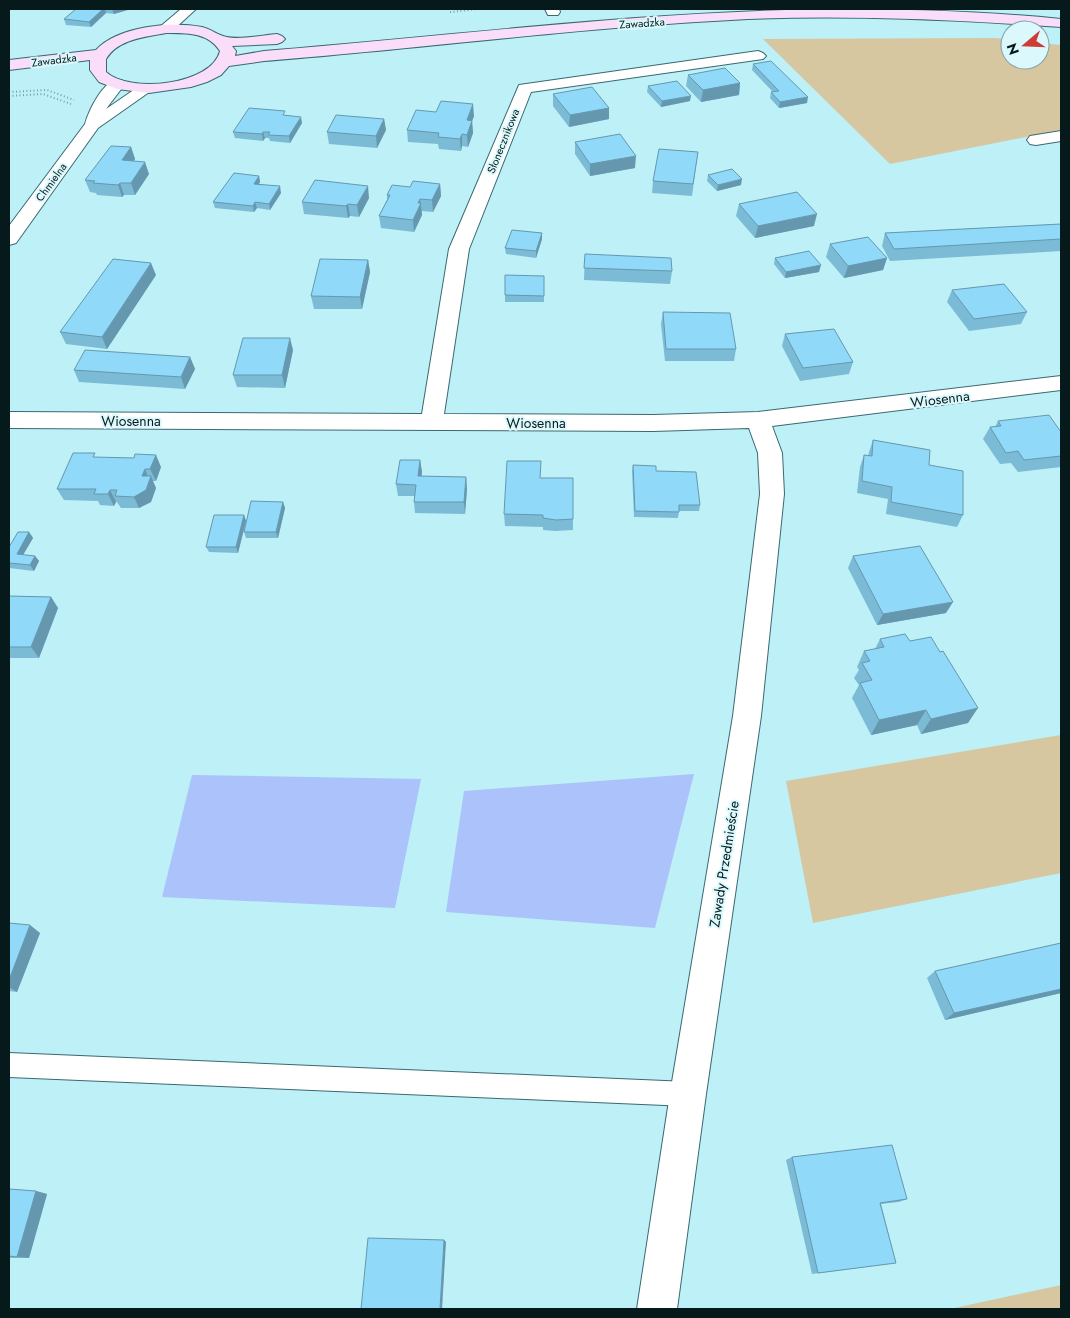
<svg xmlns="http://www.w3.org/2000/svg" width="1070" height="1318" font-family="Jost,sans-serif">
<rect width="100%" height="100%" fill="#bdf0f7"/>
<!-- green -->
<g fill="#d6c7a1">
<polygon points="993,38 1010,39 1010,60 1040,60 1040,43 1061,45 1061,130 890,164 763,39"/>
<polygon points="1061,735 1061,873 813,923 786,781"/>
<polygon points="1061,1285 1061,1309 950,1309"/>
</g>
<!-- water -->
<g fill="#abc2fb">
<polygon points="694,774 655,928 446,912 464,791"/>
<polygon points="192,775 421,779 395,908 162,897"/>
</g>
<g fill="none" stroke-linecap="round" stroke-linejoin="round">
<defs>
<polygon id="lane" points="9,1053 688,1082 697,1085 700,1094 697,1103 688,1106 9,1077"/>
<g id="street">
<polygon points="181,9 196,9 171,32 161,32 159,29 161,26"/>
<polygon points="545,9 559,9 560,12 558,15 548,15"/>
<polygon points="758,51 763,53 766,56 763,59 531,92 469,249 444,414 653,415 758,412 1061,376 1061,390 772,426 782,453 784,494 761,716 706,1094 677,1309 637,1309 670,1094 733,716 760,494 758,453 749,428 653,431 9,428 9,412 422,414 449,249 519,85"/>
<path d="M117 79 123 81 125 84 106 109 141 85H153L155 88 98 128 16 243 9 245V226L85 124C89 110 102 83 117 79Z"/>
<polygon points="1061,131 1061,141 1036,145 1030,144 1027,140 1030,136"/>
</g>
<path id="secondary" d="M826 9C905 9 983 11 1061 19V27C957 20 853 15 748 19 586 27 425 48 264 61L229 66 221 75 207 82 191 87 149 93 117 89 99 82 90 70V60L9 70V60L96 50C118 26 172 21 202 27 211 29 219 36 227 37 240 40 263 35 277 34L282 36 285 39 282 42 277 44 232 46 236 51 235 56 264 51C451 36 638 12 826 9ZM166 33C186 33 208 32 220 51 212 85 130 94 106 72V59C118 39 145 37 166 33Z"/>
</defs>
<!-- lane casing -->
<use href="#lane" stroke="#3a6970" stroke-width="2"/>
<!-- street casing -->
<use href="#street" stroke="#3a6970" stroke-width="2"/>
<!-- secondary casing -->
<use href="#secondary" stroke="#3a6970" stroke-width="2"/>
<!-- path -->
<g stroke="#79a0a5" stroke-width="2" stroke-dasharray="1 2.5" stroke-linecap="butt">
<polyline points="450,12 479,9"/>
<polyline points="9,92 47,90 74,100"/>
<polyline points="9,96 43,94 71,104"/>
</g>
<!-- lane -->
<use href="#lane" fill="#fff" fill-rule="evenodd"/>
<!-- street -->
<use href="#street" fill="#fff" fill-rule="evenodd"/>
<!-- secondary -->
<use href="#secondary" fill="#f9ddf9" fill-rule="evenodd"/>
</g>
<!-- wall -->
<g fill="#7cbbd6">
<polygon points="76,9 131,9 114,14 106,13 91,27 66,25 64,19"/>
<polygon points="753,64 807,103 779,108 770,98 771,92 773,92 752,70"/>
<polygon points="688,75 740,83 739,95 701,102 686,86"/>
<polygon points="648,86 690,101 661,107 647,92"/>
<polygon points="553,94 609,108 609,119 569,127 553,106"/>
<polygon points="436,112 474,116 472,121 473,133 468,147 462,146 461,151 439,149 438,144 408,142 407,130"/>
<polygon points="286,116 302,123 290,143 270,141 269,138 265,138 263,141 235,138 233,132"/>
<polygon points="384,119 386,130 377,148 329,144 327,132"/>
<polygon points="575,142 635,168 590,176 575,154"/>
<polygon points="131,147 135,159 134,161 149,174 135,195 124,195 122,197 97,195 96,193 90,192 85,180"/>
<polygon points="698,152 692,196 652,193 653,181"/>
<polygon points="708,175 741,185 717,191 707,181"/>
<polygon points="259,176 260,182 259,184 281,193 270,210 257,208 254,212 215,208 213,202"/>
<polygon points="440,184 441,196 433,212 422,211 422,215 414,232 381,228 379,216 387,200 387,195 410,187"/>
<polygon points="369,198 359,217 350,216 348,218 304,214 302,202"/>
<polygon points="739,204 814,226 755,238 736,216"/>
<polygon points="1061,224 1061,251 890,261 882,246 885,233"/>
<polygon points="542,233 542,239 536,258 506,254 505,248"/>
<polygon points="830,244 887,258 883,270 844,278 826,257"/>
<polygon points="585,254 672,271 670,284 584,280"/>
<polygon points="775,258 819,272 785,278 774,264"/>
<polygon points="368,260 370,272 362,309 314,309 311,296"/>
<polygon points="156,275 107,349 66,344 60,332"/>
<polygon points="544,276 544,302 505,302 505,295"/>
<polygon points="952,290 1027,312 1021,324 969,331 947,302"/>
<polygon points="663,312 736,349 734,361 665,361 661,324"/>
<polygon points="785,334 853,362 849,374 800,381 782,346"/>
<polygon points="293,350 285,388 237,387 233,375"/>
<polygon points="190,357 195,369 185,389 79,382 74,370"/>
<polygon points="998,421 1061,432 1061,467 1018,472 1011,463 1000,464 983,439 990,427 995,427"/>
<polygon points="873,440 929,465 963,515 957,527 886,514 888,499 857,493 860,467 864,455 868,456 869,452"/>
<polygon points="97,457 161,467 156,481 152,481 156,488 151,502 139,508 121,508 117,502 116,502 114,506 100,505 98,501 64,500 57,489"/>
<polygon points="420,460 422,472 421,476 466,477 467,489 465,514 415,513 414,502 414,496 398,496 396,484"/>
<polygon points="633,465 656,471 700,505 699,511 679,511 678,518 634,517 632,471"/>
<polygon points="540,478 573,519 573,530 555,531 543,530 543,527 505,526 504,514"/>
<polygon points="283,502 285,508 278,538 246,538 244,532"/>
<polygon points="244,515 246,521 238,553 209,552 206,547"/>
<polygon points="29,532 33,538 23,555 35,556 39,561 34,571 9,568 9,547"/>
<polygon points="853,556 946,613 877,625 848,568"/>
<polygon points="9,596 51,597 58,608 39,658 9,658"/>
<polygon points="880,639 910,641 968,723 921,734 917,725 871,735 852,698 859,685 854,678 859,670 857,667 864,651 875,649"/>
<polygon points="9,923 40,933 17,992 9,991"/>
<polygon points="1061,943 1061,993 945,1020 927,978 935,971"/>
<polygon points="792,1157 907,1199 899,1202 881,1204 896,1263 812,1274 786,1160"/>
<polygon points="9,1189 36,1191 47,1194 29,1258 9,1258"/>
</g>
<!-- shaded-wall -->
<g fill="#6598ae">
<polygon points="103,9 105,9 106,13 91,27 89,22"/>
<polygon points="112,9 131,9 114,14"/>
<polygon points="740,83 739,95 701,102 703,90"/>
<polygon points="691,96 690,101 661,107 662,101"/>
<polygon points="808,97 807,103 779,108 780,102"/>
<polygon points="473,104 474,116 468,132 467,120"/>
<polygon points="609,108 609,119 569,127 570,115"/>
<polygon points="301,117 302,123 290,143 289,136"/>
<polygon points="384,119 386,130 377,148 376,136"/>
<polygon points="472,121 473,133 468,147 467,135"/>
<polygon points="263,132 265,138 263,141 262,134"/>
<polygon points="462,134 462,146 461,151 460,139"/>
<polygon points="131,147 135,159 126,172 122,160"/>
<polygon points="636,156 635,168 590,176 590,164"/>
<polygon points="145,162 149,174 135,195 131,183"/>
<polygon points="259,176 260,182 255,190 254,184"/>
<polygon points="742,179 741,185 717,191 718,185"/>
<polygon points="120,183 124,195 122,197 118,185"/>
<polygon points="440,184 441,196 433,212 432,200"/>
<polygon points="280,186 281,193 270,210 269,204"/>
<polygon points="368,186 369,198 359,217 357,205"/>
<polygon points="420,199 422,215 414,232 413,220"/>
<polygon points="255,202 257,208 254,212 253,206"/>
<polygon points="348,204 350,216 348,218 346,206"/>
<polygon points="817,214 814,226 755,238 758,226"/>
<polygon points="542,233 542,239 536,258 536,251"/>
<polygon points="887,258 883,270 844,278 848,266"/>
<polygon points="368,260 370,272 362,309 360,297"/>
<polygon points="151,263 156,275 107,349 102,337"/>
<polygon points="821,265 819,272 785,278 786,272"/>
<polygon points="290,338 293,350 285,388 282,375"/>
<polygon points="190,357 195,369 185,389 181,377"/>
<polygon points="156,455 161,467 156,481 150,469"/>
<polygon points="420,460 422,472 420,488 418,476"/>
<polygon points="145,469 149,479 151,476 156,488 151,502 139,508 134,497"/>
<polygon points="466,477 467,489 465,514 464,502"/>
<polygon points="110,490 116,502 114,506 108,494"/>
<polygon points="283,502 285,508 278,538 276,532"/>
<polygon points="244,515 246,521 238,553 236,547"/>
<polygon points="29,532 33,538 20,560 17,554"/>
<polygon points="35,556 39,561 34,571 30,565"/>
<polygon points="51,597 58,608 39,658 31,647"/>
<polygon points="953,602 946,613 877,625 883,614"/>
<polygon points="978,708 968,723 921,734 931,719"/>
<polygon points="926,710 917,725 871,735 879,720"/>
<polygon points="30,925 40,933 17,992 9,987 9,980"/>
<polygon points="1061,989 1061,993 945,1020 954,1013"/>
<polygon points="36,1191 47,1194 29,1258 17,1257"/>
<polygon points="444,1240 446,1242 442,1309 440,1309"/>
</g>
<!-- building -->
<g fill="#90d9f9" stroke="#6598ae">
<polygon points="76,9 103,9 89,22 64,19"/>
<polygon points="771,61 808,97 780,102 771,92 779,91 753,64"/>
<polygon points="725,68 740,83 703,90 688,75"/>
<polygon points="677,81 691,96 662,101 648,86"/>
<polygon points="592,87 609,108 570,115 553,94"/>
<polygon points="441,101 473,104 467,120 472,121 467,135 462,134 460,139 438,137 439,133 407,130 416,110 436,112"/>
<polygon points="249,108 285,111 283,115 301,117 289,136 268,135 270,132 263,132 262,134 233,132"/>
<polygon points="336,115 384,119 376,136 327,132"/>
<polygon points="620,134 636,156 590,164 575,142"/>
<polygon points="111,146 131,147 122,160 145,162 131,183 120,183 118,185 93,183 95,181 85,180"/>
<polygon points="659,149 698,152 693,184 653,181"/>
<polygon points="732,169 742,179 718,185 708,175"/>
<polygon points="234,173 259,176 254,184 280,186 269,204 255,202 253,206 213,202"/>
<polygon points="315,180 368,186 357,205 348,204 346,206 302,202"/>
<polygon points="413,181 440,184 432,200 420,199 418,203 421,203 413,220 379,216 390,195 387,195 392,185 410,187"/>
<polygon points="797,192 817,214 758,226 739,204"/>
<polygon points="1061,224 1061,239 894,249 885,233"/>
<polygon points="512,230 542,233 536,251 505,248"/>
<polygon points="868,237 887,258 848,266 830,244"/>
<polygon points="809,251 821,265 786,272 775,258"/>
<polygon points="585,254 671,258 672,271 584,268"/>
<polygon points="113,259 151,263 102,337 60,332"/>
<polygon points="320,259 368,260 360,297 311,296"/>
<polygon points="505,275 544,276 544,296 505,295"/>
<polygon points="1004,284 1027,312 974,319 952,290"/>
<polygon points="663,312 730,313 736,349 666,349"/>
<polygon points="834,329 853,362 803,368 785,334"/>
<polygon points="243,338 290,338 282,375 233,375"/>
<polygon points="85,350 190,357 181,377 74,370"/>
<polygon points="1049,415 1061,432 1061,456 1024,460 1018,451 1006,453 990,427 1001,426 998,421"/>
<polygon points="873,440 930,450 929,465 963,471 963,515 891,502 892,487 862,481 864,455 872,456"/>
<polygon points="73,453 95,453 93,457 134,458 135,454 156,455 150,469 145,469 142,476 151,476 146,490 134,497 115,496 117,490 110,490 108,494 94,494 96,489 57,489"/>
<polygon points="400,460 420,460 418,476 466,477 464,502 414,502 416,485 396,484"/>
<polygon points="507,461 541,461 540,478 573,478 573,519 556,520 543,518 543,515 504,514"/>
<polygon points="633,465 656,466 656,471 696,472 700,505 679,505 679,512 635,511"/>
<polygon points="251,501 283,502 276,532 244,532"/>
<polygon points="214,515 244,515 236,547 206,547"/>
<polygon points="18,532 29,532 17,554 35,556 30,565 9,563 9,547"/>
<polygon points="920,546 953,602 883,614 853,556"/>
<polygon points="9,596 51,597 31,647 9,647"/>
<polygon points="905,634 910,641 931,637 940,652 943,651 978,708 931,719 926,710 879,720 860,683 872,680 862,663 870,661 864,651 884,647 880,639"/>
<polygon points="9,923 30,925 9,980"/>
<polygon points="1061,943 1061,989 954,1013 935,971"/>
<polygon points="892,1145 907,1199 880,1203 896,1263 818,1273 792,1157"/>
<polygon points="9,1189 36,1191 17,1257 9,1256"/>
<polygon points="368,1238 444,1240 440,1309 361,1309"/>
</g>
<g text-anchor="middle" stroke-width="4" stroke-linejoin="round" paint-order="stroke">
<!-- far-street labels -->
<g font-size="11" fill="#061a1c" stroke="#dbf9fd">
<text transform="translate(642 23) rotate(-4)" y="4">Zawadzka</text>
<text transform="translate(54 60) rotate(-7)" y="4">Zawadzka</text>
<text transform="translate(503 141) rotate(-68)" y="4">Słonecznikowa</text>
<text transform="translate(51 182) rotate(-54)" y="4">Chmielna</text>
</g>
<!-- street labels -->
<g font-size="14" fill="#061a1c" stroke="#dbf9fd">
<text transform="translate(940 399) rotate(-7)" y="5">Wiosenna</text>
<text x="131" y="426">Wiosenna</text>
<text x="536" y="428">Wiosenna</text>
<text transform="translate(724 864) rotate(-81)" y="5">Zawady Przedmieście</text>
</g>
</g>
<!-- border -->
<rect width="1070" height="1318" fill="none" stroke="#061a1c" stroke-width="20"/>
<!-- north arrow -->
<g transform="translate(1025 45) rotate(251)"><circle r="24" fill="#dbf9fd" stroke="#86a0a3"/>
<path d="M0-4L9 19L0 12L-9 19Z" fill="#cb3d35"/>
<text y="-8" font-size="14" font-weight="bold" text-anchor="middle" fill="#061a1c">N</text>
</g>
</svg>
